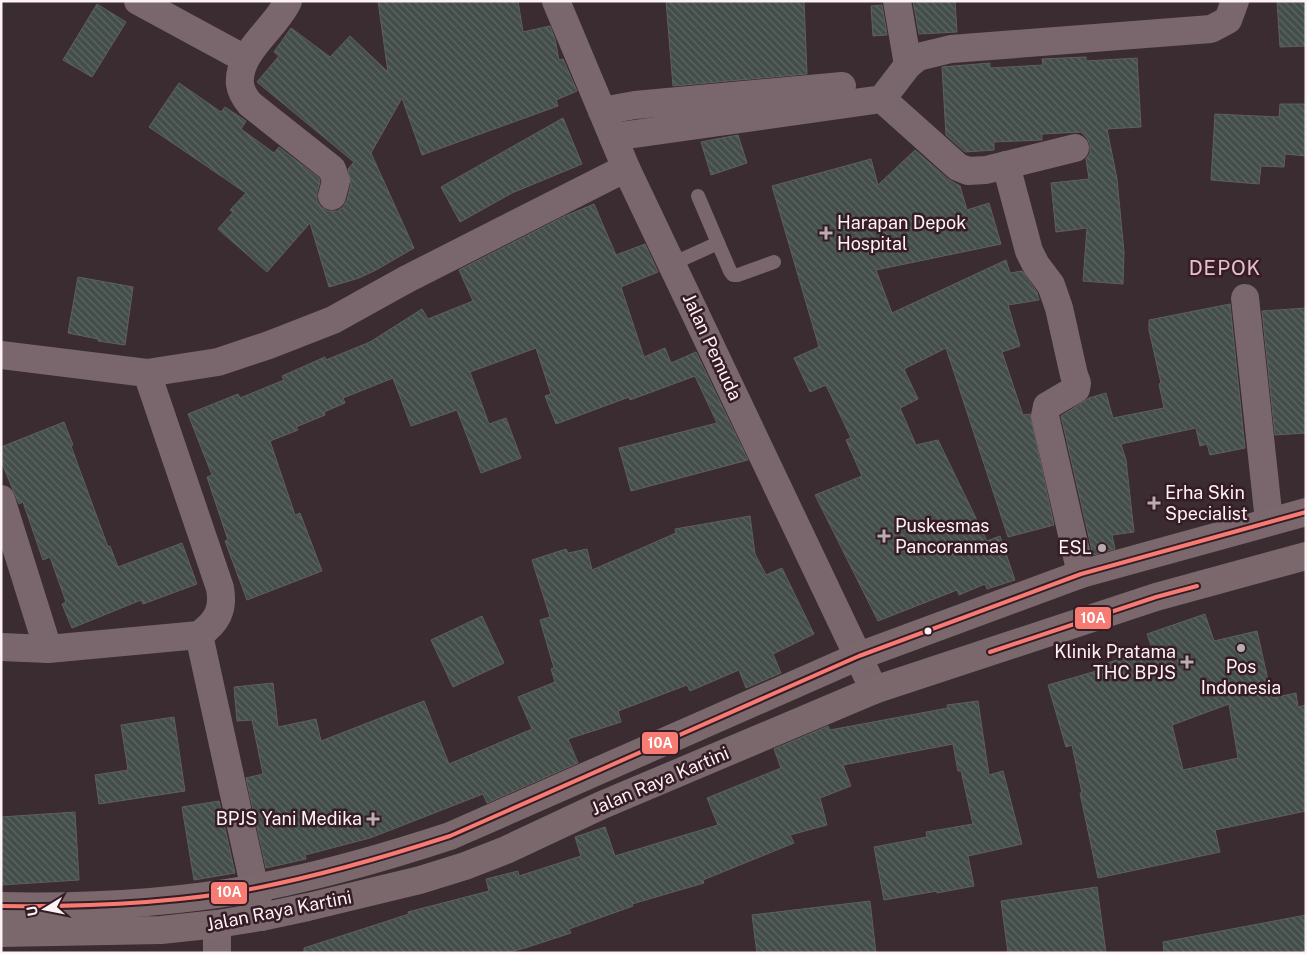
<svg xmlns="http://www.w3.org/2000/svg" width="1307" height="954" font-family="'Public Sans',sans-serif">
<defs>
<pattern id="building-back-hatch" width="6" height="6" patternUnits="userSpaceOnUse" patternTransform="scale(1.25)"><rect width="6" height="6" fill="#434d49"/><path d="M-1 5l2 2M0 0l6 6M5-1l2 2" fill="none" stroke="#5f6764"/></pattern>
</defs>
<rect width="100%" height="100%" fill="#3a2c31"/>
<!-- building -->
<g fill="url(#building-back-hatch)" stroke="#5f5f5e" fill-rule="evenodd">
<polygon points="378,1 518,1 523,32 550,26 555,39 559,60 563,59 577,91 556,100 558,106 422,155 402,98 371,153 414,248 376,270 359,278 329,287 310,223 267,272 218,229 233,212 230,210 246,193 149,127 179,83 221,112 225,107 246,121 241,129 274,153 279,147 319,178 320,182 317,192 317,201 321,207 328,211 337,211 343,207 347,200 351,184 348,169 354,162 257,82 279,56 274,52 291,28 330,57 350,36 388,72"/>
<polygon points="666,1 804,1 807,74 673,86"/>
<polygon points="913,1 955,1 957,32 919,34"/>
<polygon points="1277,1 1306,1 1306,46 1280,47"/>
<polygon points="97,4 126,22 92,77 63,60"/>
<polygon points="882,5 887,35 873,36 871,6"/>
<polygon points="1086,57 1086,61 1137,58 1141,127 1107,129 1117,179 1124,252 1123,284 1083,281 1087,228 1056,232 1051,183 1089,179 1086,159 1090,153 1090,145 1087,138 1081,132 1042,134 1042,140 994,142 994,150 965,152 946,135 942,67 990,63 990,68 1043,65 1042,59"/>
<polygon points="1280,104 1306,104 1306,156 1285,154 1284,167 1261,166 1259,184 1211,180 1215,114 1279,117"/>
<polygon points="563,118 582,164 512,193 460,222 441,187"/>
<polygon points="738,135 747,163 711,175 701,142"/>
<polygon points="915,150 948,179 960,186 967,210 989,203 1001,244 876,270 892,313 1006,260 1010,273 1022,271 1037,292 1039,300 1008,305 1020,346 1002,352 1023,415 1030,414 1054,525 1008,537 946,348 904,369 918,399 900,408 916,445 938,440 987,541 1000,536 1015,580 987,589 985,584 959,595 957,590 878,621 815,495 862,476 846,440 851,438 826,385 810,392 794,358 819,347 772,186 871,159 878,185"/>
<polygon points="594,204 616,255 645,244 658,272 621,287 644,357 665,348 671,363 696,352 748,460 631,491 619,448 717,423 695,376 630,400 629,397 556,424 545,396 551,394 536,348 470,372 489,424 506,418 521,458 481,473 457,410 411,426 393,378 343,398 345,403 324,412 325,415 296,427 298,430 270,441 295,515 300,513 322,571 247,600 225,541 228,540 207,477 212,475 188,414 238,394 240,398 284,380 282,376 325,357 326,360 370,342 422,309 428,319 473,301 459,270 565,216"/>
<polygon points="78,277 133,287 125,345 98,341 98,339 68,333"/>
<polygon points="1230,304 1245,448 1210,455 1207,444 1200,446 1196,428 1121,444 1126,460 1134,532 1112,535 1115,549 1093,555 1061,416 1089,398 1106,393 1113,418 1164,408 1159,384 1161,383 1149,330 1149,320"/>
<polygon points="1306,308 1306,433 1275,435 1262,311"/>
<polygon points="64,422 73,445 71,446 108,547 110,546 118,567 182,543 197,584 143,604 141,600 72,628 62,604 66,602 50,557 43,560 23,502 19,504 1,461 1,447"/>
<polygon points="750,516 755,554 766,575 782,568 814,634 773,654 781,673 746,688 739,670 690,691 687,685 618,711 621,722 568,739 578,763 487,803 483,794 370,838 305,855 306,859 266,868 246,778 263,774 252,720 237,721 234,687 273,683 278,727 316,719 321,741 424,701 449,764 532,729 518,697 555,682 551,669 554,668 540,620 550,617 532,560 566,549 568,553 587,549 592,570 676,533 675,529"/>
<path d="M1205 614 1214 641 1257 631 1272 698 1296 693 1298 707 1306 705V811L1215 830 1220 852 1098 878 1080 793H1082L1072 745 1066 747 1048 685 1100 670 1099 666 1152 648 1147 634ZM1229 704 1238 758 1183 770 1172 725Z"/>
<polygon points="482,616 504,663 453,687 431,640"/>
<polygon points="978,701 989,775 1003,771 1022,844 968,856 974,886 937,893 937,891 884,900 874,847 927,837 926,832 973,824 961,771 958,771 953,744 843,765 851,786 820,798 827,825 790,835 794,843 703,880 704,883 632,904 633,906 569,929 571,933 525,948 506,953 304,953 304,948 409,914 408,912 489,891 486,879 518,871 519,876 581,856 575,837 605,827 615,856 718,825 707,798 781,768 774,749 828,726 830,730 948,708 947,705"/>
<polygon points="174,717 185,791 99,804 95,775 128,770 121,725"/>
<polygon points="219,801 235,873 194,880 182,807"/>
<polygon points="75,812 79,880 1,885 1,817"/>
<polygon points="1097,887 1106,953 1008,953 1001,901"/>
<polygon points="870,901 876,953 757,953 752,915"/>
<polygon points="1306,915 1306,953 1164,953 1163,942"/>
</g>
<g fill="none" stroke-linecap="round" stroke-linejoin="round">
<!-- lane -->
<g stroke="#7a676d" stroke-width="14">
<polyline points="698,196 718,243"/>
<polyline points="672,264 718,243 730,271 733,275 738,275 774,262"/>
</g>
<!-- street -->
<g stroke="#7a676d" stroke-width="28">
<polyline points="138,1 245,59"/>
<path d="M288 1C276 28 237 52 240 84 241 92 245 98 250 104L332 169 336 181 332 196"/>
<polyline points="556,1 626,168 874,690"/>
<polyline points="897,1 908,65"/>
<polyline points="882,99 958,167 968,171 986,170 1075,148"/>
<polyline points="602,111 635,105 842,86"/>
<polyline points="613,137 882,99 908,65 918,57 951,49 1211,29 1228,20 1235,1"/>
<polyline points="1006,165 1029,251 1036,265 1051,285 1059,308 1074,375 1077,383 1076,389 1047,406 1045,416 1081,574"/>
<polyline points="1245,298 1269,521"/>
<polyline points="1,355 147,373"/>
<polyline points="1,499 48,649"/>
<polyline points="199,635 261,917"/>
<path d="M1 647 48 649 199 635C217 622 224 610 220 588L147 373 218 362 269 345 333 320 407 279 626 168"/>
<polyline points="217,924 217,953"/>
</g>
<!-- primary -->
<g stroke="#7a686d" stroke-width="28">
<path d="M1 906C94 908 194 902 285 882 341 870 395 854 450 836L859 656 1081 574 1306 512"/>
<polyline points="1,933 161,930 217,924 261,917 308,907 420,880 465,866 506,850 602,805 874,690 1156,597 1306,556"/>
</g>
<defs>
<g id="bus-1">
<polyline points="990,652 1156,597 1197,586"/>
<path d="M1 906C85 907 169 904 251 889 319 876 385 857 450 836L859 656 1081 574 1306 512"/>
</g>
</defs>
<!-- bus-1 casing -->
<use href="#bus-1" stroke="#361c25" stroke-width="8"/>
<!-- bus-1 -->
<use href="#bus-1" stroke="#f67b72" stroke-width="4"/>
</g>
<!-- markers -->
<g fill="#b9adb0" stroke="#361c25" stroke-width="2">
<path d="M823.5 225.5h5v5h5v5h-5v5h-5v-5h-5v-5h5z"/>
<path d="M1151.5 495.5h5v5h5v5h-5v5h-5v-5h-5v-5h5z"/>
<path d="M881.5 528.5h5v5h5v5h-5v5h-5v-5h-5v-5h5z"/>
<circle cx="1102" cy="548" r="5"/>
<circle cx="1241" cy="648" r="5"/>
<path d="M1184.5 654.5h5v5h5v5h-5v5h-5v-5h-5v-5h5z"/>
<path d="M370.5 811.5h5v5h5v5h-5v5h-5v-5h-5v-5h5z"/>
</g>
<circle fill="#fdf2f5" stroke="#361c25" stroke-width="2" cx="928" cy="631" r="4.5"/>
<g text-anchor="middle" stroke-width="5" stroke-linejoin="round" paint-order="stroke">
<!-- poi labels -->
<g font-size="18" fill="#fdf2f5" stroke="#361c25" text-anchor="start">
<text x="837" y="229">Harapan Depok<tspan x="837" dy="21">Hospital</tspan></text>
<text x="1165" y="499">Erha Skin<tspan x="1165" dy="21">Specialist</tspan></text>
<text x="895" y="532">Puskesmas<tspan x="895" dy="21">Pancoranmas</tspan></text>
<text x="1092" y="554" text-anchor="end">ESL</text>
<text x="1176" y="658" text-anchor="end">Klinik Pratama<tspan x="1176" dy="21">THC BPJS</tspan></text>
<text x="1241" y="673" text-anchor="middle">Pos<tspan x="1241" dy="21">Indonesia</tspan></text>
<text x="362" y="825" text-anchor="end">BPJS Yani Medika</text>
</g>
<!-- street labels -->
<g font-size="18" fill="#fdf2f5" stroke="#361c25">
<text transform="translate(712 347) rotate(65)" y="6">Jalan Pemuda</text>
<text transform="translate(660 781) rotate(-23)" y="6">Jalan Raya Kartini</text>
<text transform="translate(279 911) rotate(-11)" y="6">Jalan Raya Kartini</text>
</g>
<!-- quarter labels -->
<g font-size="20" letter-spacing="1" fill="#e5c1cc" stroke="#361c25">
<text x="1225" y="275">DEPOK</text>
</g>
</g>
<g stroke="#361c25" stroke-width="2">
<rect x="1074" y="606" width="38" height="24" rx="5" fill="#f67b72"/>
<rect x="641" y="731" width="38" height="24" rx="5" fill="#f67b72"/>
<rect x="210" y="881" width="38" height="24" rx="5" fill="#f67b72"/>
</g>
<g font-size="14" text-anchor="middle" font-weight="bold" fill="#fff">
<text x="1093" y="623">10A</text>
<text x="660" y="748">10A</text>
<text x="229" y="897">10A</text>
</g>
<!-- border -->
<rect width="1307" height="954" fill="none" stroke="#fdf2f5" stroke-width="5"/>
<!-- north arrow -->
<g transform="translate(45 909) rotate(260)" stroke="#361c25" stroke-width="4" paint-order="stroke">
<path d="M0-4L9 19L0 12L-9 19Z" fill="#fdf2f5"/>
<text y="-8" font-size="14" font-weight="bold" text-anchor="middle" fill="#fdf2f5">U</text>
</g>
</svg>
